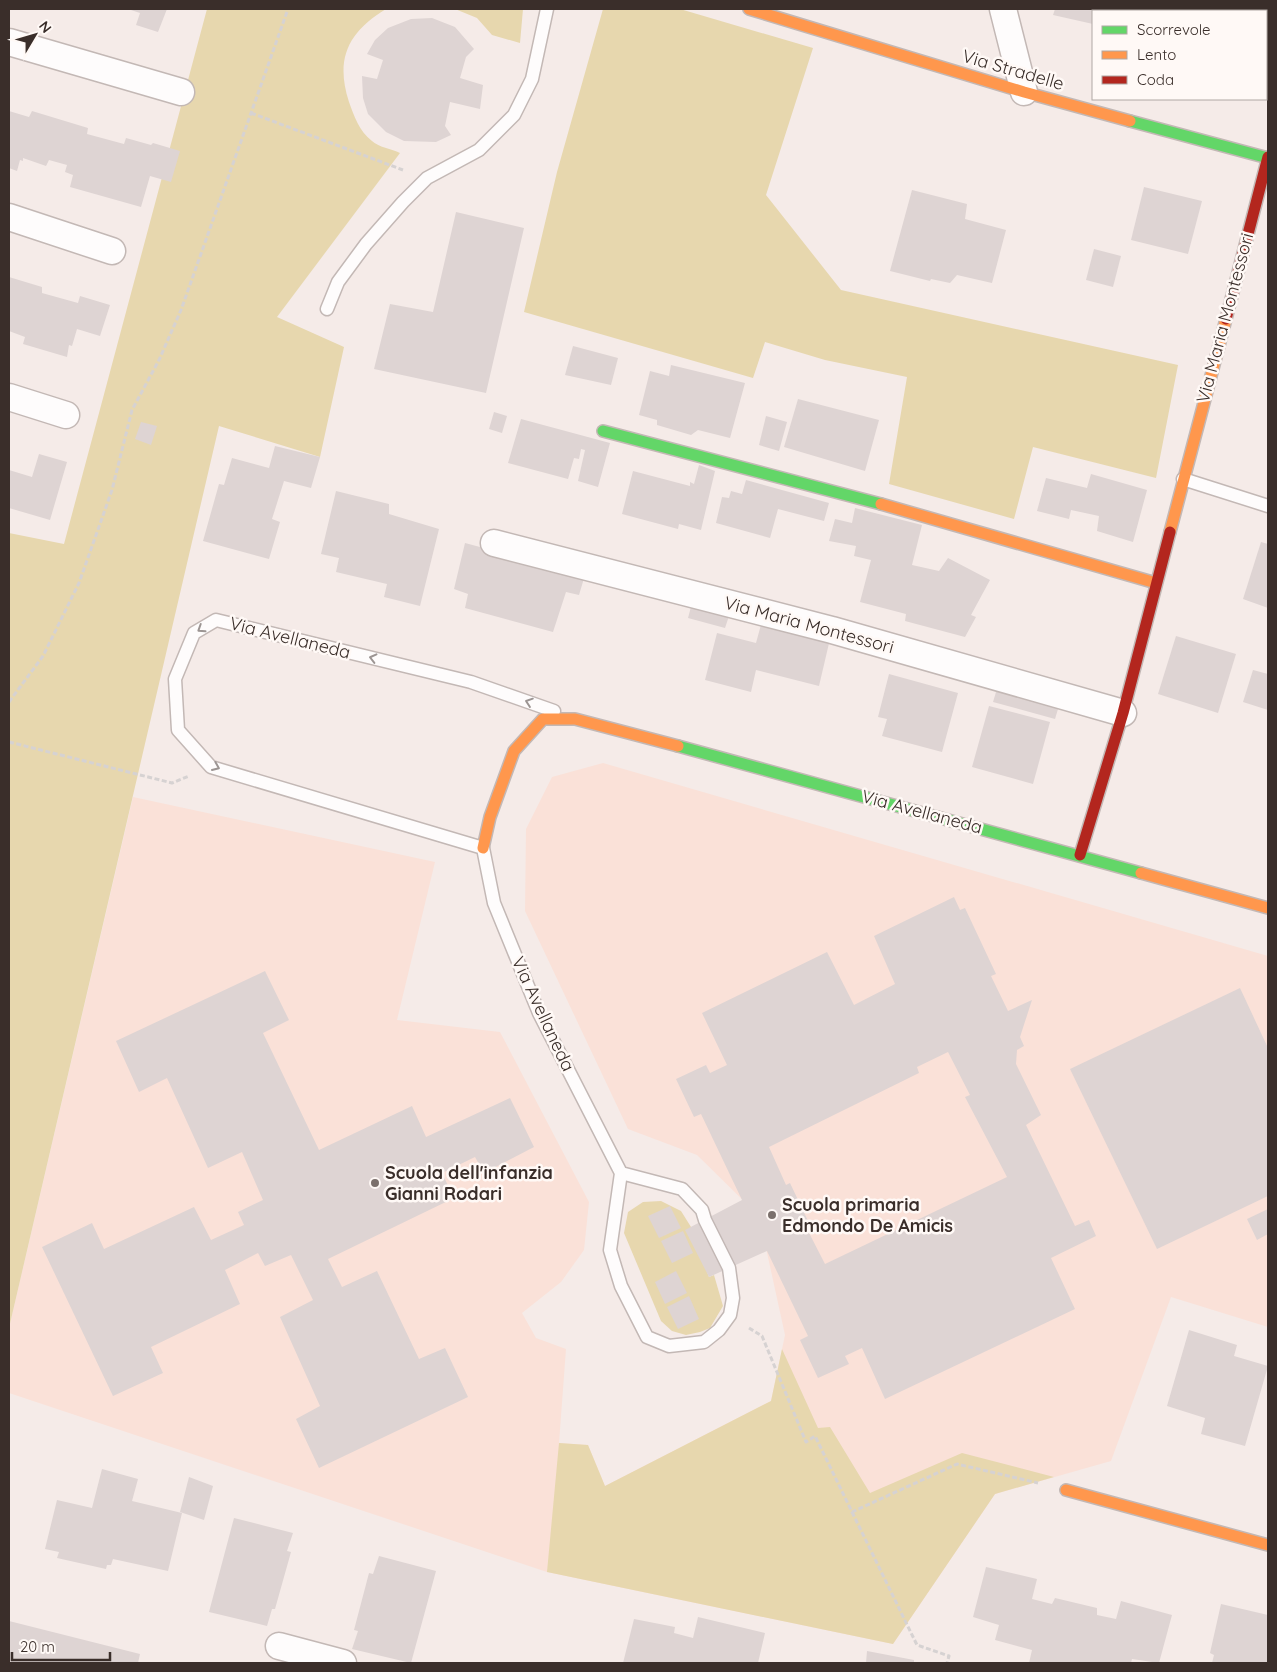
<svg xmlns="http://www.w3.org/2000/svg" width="1277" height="1672" font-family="Quicksand,sans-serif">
<rect width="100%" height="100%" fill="#f5ebe8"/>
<!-- built -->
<polygon fill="#fae1d8" points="603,763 1268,956 1268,1327 1171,1297 1111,1461 995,1494 893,1644 547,1572 9,1393 9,1328 133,797 435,862 397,1020 500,1032 589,1202 584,1250 561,1282 522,1313 536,1338 566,1349 559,1443 588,1445 605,1486 771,1401 785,1335 759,1216 697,1155 628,1129 525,911 526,829 552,777"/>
<!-- green -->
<g fill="#e7d7ae">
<path d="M207 9H386C348 32 335 59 349 102 354 116 359 131 372 141 378 147 392 149 400 153L277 317 344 347 320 457 219 426 9 1328V533L64 544Z"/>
<polygon points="455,9 523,9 520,43 492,35 477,18"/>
<polygon points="603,9 680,9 813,48 766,195 841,290 1178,365 1156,478 1033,447 1014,519 889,484 907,377 825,360 765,342 753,378 524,312 557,172"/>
<polygon points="661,1201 681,1211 691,1227 709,1277 714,1275 723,1306 710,1328 700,1332 686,1335 672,1331 661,1321 624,1233 628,1212 643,1202"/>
<polygon points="782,1349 818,1428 830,1427 870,1493 962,1453 1054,1477 995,1494 893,1644 547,1572 559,1443 588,1445 605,1486 771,1401"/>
</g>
<!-- building -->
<g fill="#ded4d3" fill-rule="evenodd">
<polygon points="128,9 167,9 158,32 136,25 140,13"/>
<polygon points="1055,9 1268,9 1267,76 1266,11 1093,11 1093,24 1053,15"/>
<polygon points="432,18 455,27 474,49 466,57 460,78 483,85 480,109 450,102 445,126 451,135 436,142 404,141 386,132 368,114 363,98 362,76 377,79 383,60 367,54 375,40 388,28 411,19"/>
<polygon points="9,111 29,117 32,111 88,128 87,134 124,144 126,138 151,145 153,143 180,151 171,182 150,176 141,207 70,187 73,175 65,172 67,165 49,160 46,166 23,158 23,161 20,160 17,171 9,168"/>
<polygon points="1144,187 1202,201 1188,254 1131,240"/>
<polygon points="912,190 967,204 965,219 1006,230 992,283 957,275 950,283 931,279 930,281 890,271"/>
<polygon points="456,212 524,228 486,393 374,369 390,304 433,312"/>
<polygon points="1094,249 1121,256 1113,287 1086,280"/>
<polygon points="9,277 42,287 42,293 78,303 80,296 110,305 100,336 77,329 72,346 69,345 67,357 23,344 25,337 9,331"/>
<polygon points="573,346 618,358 611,385 565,375"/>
<polygon points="671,365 745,383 730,438 698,430 691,435 657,425 657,420 639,415 650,371 669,376"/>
<polygon points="798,399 879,420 865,471 784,447"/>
<polygon points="494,412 507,416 502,433 489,429"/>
<polygon points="766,416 787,422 779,451 759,445"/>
<polygon points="521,419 610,443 598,487 578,481 585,450 581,449 579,459 574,458 568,479 508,463"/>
<polygon points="141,422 157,426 151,445 135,439"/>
<polygon points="275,446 320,457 311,488 284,481 272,519 280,522 269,559 203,541 219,484 224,485 232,458 269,468"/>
<polygon points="39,454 67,462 50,520 9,508 9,470 32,477"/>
<polygon points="699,465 715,471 701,530 679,524 678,529 622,514 633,471 690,486 690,482 694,484"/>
<polygon points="1091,474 1147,490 1133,542 1097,531 1099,516 1071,510 1069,519 1037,511 1046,478 1087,488"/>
<polygon points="746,480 829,503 824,521 778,509 770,538 716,523 722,497 729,498 731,491 742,494"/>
<polygon points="336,491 389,504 389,514 439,529 420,606 384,597 387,584 336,572 339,558 321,554"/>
<polygon points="855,508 922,525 912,565 939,571 948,558 990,580 971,615 976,617 965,637 905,621 906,614 860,602 871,560 854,556 856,546 829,541 835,519 852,523"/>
<polygon points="1261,542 1268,544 1268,608 1243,599"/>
<polygon points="465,543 585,575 579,595 566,592 553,632 465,608 468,594 454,589"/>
<polygon points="692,603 730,613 725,628 688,618"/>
<polygon points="762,621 830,639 819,686 756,670 751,692 705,680 717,633 756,643"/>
<polygon points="1176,636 1236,654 1218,713 1158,694"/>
<polygon points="1253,670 1268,674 1268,710 1243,702"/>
<polygon points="889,674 958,693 942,752 882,736 887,719 878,717"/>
<polygon points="999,682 1061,699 1055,719 993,702"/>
<polygon points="989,706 1050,722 1033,784 972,767"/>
<path d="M954 897 960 910 965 908 996 974 991 976 1008 1011 1032 1000 1020 1037 1024 1046 1017 1050 1016 1064 1041 1115 1026 1125 1075 1226 1089 1220 1096 1236 1051 1258 1075 1309 885 1399 862 1348 845 1356 849 1364 818 1378 800 1340 808 1336 767 1251 709 1277 685 1230 742 1200 701 1114 694 1117 676 1079 706 1065 710 1073 727 1065 702 1013 827 952 854 1005 895 984 874 936ZM948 1052 970 1095 965 1097 1007 1177 825 1264 806 1227 810 1225 790 1183 786 1185 769 1147 919 1073 917 1067Z"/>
<polygon points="265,971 289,1020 263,1033 319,1150 412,1106 426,1137 510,1098 534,1147 484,1173 475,1157 442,1173 454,1198 328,1259 342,1287 377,1271 419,1359 445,1348 468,1397 319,1468 296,1419 320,1406 280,1317 313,1300 291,1255 265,1266 258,1253 225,1270 240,1304 151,1347 163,1373 113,1396 42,1247 92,1223 104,1249 194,1207 211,1240 244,1225 238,1212 263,1200 242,1152 208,1168 167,1078 139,1092 116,1041"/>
<polygon points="1240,988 1268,1048 1268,1196 1157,1249 1070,1069"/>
<polygon points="670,1206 681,1228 659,1238 648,1216"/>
<polygon points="1268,1209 1268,1234 1257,1240 1247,1219"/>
<polygon points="683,1231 693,1253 672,1263 661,1241"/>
<polygon points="676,1271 687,1293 665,1304 655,1282"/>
<polygon points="689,1296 699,1319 678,1329 667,1307"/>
<polygon points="1189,1330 1237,1345 1234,1356 1268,1366 1245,1446 1201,1434 1205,1418 1167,1406"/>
<polygon points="102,1469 138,1479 132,1501 182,1513 168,1571 113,1559 111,1565 107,1565 106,1569 57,1558 59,1552 45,1549 57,1500 92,1508"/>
<polygon points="189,1477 213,1486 204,1520 180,1512"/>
<polygon points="234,1518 293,1533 287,1551 291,1552 275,1609 272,1609 267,1626 209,1612"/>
<polygon points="379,1556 436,1571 411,1663 352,1649 358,1631 354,1630 369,1573 373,1574"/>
<polygon points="986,1567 1037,1579 1032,1599 1052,1604 1055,1598 1097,1608 1097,1615 1116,1619 1121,1601 1172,1615 1159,1663 1132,1659 1131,1663 1029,1663 1032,1650 995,1640 999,1625 973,1617"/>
<polygon points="1221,1604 1268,1615 1268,1663 1212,1663 1214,1655 1210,1653"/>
<polygon points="698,1617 765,1633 758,1663 623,1663 634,1619 675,1627 674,1633 693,1638"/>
<polygon points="9,1621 140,1654 138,1663 9,1663"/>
<polygon points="867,1651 914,1660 914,1663 866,1663"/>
</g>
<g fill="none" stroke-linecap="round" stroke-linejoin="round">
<defs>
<g id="lane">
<polyline points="327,309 338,282 366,244 403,202 427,178 479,150 514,115 532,79 547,9"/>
<polyline points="1183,479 1268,506"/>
<polyline points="554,711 471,682 216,620 194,633 175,679 178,730 211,767 483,848 494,903 539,1013 621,1173 610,1250 621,1286 647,1337 669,1346 704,1342 719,1330 730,1315 733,1298 729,1268 705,1220 702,1210 682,1189 621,1173"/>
</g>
<g id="street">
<polyline points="1003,9 1024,92"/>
<polyline points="9,42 181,92"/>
<polyline points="9,217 112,251"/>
<polyline points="9,397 66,415"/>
<polyline points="494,543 832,630 1123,713"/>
<polyline points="279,1646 343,1663"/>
</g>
<g id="fast">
<polyline points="1130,121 1268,158"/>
<polyline points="603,431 881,504"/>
<polyline points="678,746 1141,873"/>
</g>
<g id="slow">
<polyline points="749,9 1024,92 1130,121"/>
<polyline points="881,504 1156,583"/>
<polyline points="1170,532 1226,319"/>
<polyline points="483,848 490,817 514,751 543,719 575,719 678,746"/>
<polyline points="1141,873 1268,908"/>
<polyline points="1066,1490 1268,1545"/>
</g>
<g id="jam">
<polyline points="1226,319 1268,157"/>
<polyline points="1080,855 1123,713 1170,532"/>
</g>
</defs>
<!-- lane casing -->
<use href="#lane" stroke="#c3b8b5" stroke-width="15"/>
<!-- street casing -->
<use href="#street" stroke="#c3b8b5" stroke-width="29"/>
<!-- fast casing -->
<use href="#fast" stroke="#c3b8b5" stroke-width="14"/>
<!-- slow casing -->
<use href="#slow" stroke="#c3b8b5" stroke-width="14"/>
<!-- jam casing -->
<use href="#jam" stroke="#c3b8b5" stroke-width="14"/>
<!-- path -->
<g stroke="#d6d2d2" stroke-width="3" stroke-dasharray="5 2.5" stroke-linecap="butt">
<polyline points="251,113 403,170"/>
<polyline points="9,702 43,656 79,583 112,490 132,410 159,360 181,310 288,9"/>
<polyline points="9,742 172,783 189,776"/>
<polyline points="749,1328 762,1336 806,1442 815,1436 852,1512 957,1464 1038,1483"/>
<polyline points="852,1512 917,1645 949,1656 947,1663"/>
</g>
<!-- lane -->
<use href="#lane" stroke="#fefcfc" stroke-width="12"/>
<!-- street -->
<use href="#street" stroke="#fefcfc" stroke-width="26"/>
<!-- fast -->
<use href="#fast" stroke="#63d668" stroke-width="11"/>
<!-- slow -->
<use href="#slow" stroke="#ff974d" stroke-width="11"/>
<!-- jam -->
<use href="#jam" stroke="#b3261e" stroke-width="11"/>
</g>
<!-- one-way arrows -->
<defs><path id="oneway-chevron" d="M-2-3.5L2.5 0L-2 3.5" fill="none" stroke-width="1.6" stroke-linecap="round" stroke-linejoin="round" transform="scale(1.25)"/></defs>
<g stroke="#9c9593">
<use href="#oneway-chevron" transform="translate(201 629) rotate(147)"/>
<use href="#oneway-chevron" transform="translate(373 658) rotate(-166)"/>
<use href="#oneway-chevron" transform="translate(529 702) rotate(-161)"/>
<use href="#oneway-chevron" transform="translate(216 767) rotate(23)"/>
</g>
<!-- markers -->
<g fill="#7b706c" stroke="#fff9f6" stroke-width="2">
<circle cx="375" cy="1183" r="5"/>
<circle cx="772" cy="1215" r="5"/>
</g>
<g text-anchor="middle" stroke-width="5" stroke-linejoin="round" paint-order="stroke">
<!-- street labels -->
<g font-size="18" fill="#3a2e2a" stroke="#fff9f6">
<text transform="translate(1013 70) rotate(16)" y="6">Via Stradelle</text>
<text transform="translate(1225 318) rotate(-75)" y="6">Via Maria Montessori</text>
<text transform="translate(809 625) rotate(15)" y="6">Via Maria Montessori</text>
<text transform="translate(290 638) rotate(14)" y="6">Via Avellaneda</text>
<text transform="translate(922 812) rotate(15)" y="6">Via Avellaneda</text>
<text transform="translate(543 1014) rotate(65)" y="6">Via Avellaneda</text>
</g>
<!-- poi labels -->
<g font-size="18" font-weight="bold" fill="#3a2e2a" stroke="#fff9f6" text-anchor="start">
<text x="385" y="1179">Scuola dell'infanzia<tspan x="385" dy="21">Gianni Rodari</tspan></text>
<text x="782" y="1211">Scuola primaria<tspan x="782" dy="21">Edmondo De Amicis</tspan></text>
</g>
</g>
<!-- border -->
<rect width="1277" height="1672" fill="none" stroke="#3a2e2a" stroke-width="20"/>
<!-- legend -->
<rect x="1092" y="10" width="175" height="90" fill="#fff9f6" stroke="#b0a8a4"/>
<rect x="1102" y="26" width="25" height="8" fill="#63d668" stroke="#b0a8a4"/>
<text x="1137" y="35" font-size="15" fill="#3a2e2a">Scorrevole</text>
<rect x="1102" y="51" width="25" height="8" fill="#ff974d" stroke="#b0a8a4"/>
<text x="1137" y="60" font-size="15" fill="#3a2e2a">Lento</text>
<rect x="1102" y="76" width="25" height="8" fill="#b3261e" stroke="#b0a8a4"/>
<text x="1137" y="85" font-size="15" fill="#3a2e2a">Coda</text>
<!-- north arrow -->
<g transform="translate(35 35) rotate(52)" stroke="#fff9f6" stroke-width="4" paint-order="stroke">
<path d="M0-4L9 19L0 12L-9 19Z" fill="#3a2e2a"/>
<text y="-8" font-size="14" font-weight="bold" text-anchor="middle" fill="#3a2e2a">N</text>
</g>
<!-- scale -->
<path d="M12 1652v8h98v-8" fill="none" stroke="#3a2e2a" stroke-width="2.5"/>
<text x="20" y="1652" font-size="15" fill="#3a2e2a" stroke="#fff9f6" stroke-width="4" paint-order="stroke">20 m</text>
</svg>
